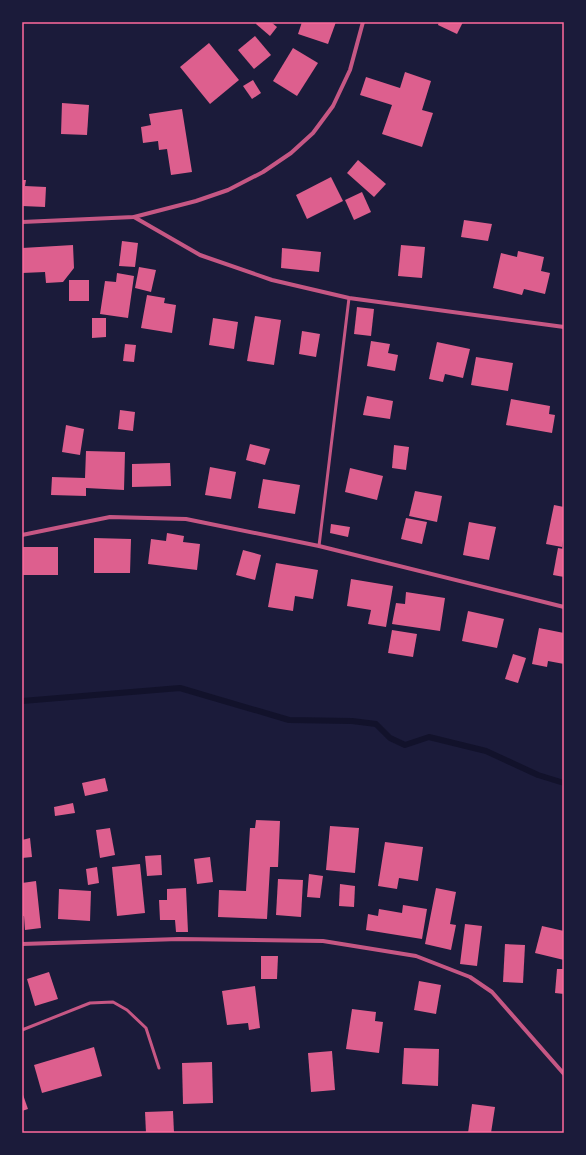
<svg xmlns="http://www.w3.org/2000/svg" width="586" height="1155" font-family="'Work Sans',sans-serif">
<rect width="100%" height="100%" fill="#1b1b3a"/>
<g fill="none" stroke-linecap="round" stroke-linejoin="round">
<!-- stream -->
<polyline stroke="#12122b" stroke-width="6" points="22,701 180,688 289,720 352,721 376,724 390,738 405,745 429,737 486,751 538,775 564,783"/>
</g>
<!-- building -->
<g fill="#dd5f8e">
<polygon points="257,22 271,22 277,27 270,36 256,24"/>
<polygon points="302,22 336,22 328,44 298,34"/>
<polygon points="439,22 463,22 457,34 438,25"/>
<polygon points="255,36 271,55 254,69 238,50"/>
<polygon points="209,43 239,80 210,104 180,67"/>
<polygon points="293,48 318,63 297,96 273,81"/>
<polygon points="405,72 431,81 422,110 433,113 422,147 382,134 392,105 360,95 366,77 400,88"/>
<polygon points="253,80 261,93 252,99 243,86"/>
<polygon points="62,103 89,105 87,135 61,134"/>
<polygon points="182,109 192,172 171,175 167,149 159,150 158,141 143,143 141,127 151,125 149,114"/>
<polygon points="358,160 386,184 374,197 347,173"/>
<polygon points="331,177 343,201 307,219 296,195"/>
<polygon points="22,180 26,180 25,186 46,187 45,207 22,206"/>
<polygon points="362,192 371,212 354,220 345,200"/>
<polygon points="464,220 492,224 488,241 461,237"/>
<polygon points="122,241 138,243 135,267 119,266"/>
<polygon points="73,245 74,268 63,282 46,283 45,272 22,273 22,248"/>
<polygon points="401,245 425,247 422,278 398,276"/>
<polygon points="282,248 321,252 319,272 281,268"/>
<polygon points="518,251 544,257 541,271 550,273 545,294 524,289 522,295 493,288 501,253 517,257"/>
<polygon points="139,267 156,270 151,292 135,288"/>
<polygon points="117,273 134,276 128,318 100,314 105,281 116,282"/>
<rect x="69" y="280" width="20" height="21"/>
<polygon points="147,295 165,298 164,303 176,305 172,333 141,328"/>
<polygon points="357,307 374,309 371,336 354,334"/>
<polygon points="255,316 281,320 274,365 247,361"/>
<polygon points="92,318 106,318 106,337 92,338"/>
<polygon points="213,318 238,322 234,349 209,345"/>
<polygon points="302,331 320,334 316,357 299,354"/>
<polygon points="371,341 390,344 388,353 398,355 395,371 367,366"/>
<polygon points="437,342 470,349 463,378 445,374 443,382 429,379"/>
<polygon points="125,344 136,345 134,362 123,361"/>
<polygon points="476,357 513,363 508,391 471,385"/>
<polygon points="367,396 393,401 390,419 363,415"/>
<polygon points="511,399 550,406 549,414 555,415 552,433 506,425"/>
<polygon points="120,410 135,412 133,431 118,429"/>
<polygon points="66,425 84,429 80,455 62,452"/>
<polygon points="250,444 270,449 265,465 246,460"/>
<polygon points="394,445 409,447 406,470 392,468"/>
<polygon points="86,451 125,452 124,490 86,488 86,496 51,495 52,477 85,478"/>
<polygon points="170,463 171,486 132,487 132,464"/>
<polygon points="210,467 236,472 231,499 205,495"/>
<polygon points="350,468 383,476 377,500 345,492"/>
<polygon points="263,479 300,485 295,514 258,508"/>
<polygon points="415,491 442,496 437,522 409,516"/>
<polygon points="554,505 564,507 564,540 563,540 562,547 546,544"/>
<polygon points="406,518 427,522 422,544 401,539"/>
<polygon points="469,522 496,527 489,560 463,555"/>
<polygon points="331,524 350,527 348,537 330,533"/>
<polygon points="167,533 184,536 183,542 200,544 197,570 148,564 151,539 166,541"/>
<polygon points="94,538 131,539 130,573 94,573"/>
<rect x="23" y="547" width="35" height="28"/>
<polygon points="558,548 564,549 564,577 553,575"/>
<polygon points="243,550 261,555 255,580 236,575"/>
<polygon points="276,563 318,570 313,599 295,596 293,611 268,607"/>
<polygon points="351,579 393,586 386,627 368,624 371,610 347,606"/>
<polygon points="406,592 445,598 440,631 392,624 396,603 405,604"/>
<polygon points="468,611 504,619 497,648 462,641"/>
<polygon points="539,628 564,633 564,664 548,661 547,667 532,664"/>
<polygon points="392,630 417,634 413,657 388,653"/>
<polygon points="513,654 526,658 518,683 505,679"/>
<polygon points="105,778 108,791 85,796 82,783"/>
<polygon points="73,803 75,813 55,816 54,807"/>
<polygon points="256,820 280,821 278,867 270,867 267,919 218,917 219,890 246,891 250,828 255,828"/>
<polygon points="330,826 359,828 355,873 326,870"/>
<polygon points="110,828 115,855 100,858 96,830"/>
<polygon points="30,838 32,857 22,858 22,840"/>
<polygon points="385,842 423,847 418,881 399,878 397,889 378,886"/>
<polygon points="161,855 162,875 147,876 145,856"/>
<polygon points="210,857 213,882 197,884 194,859"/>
<polygon points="140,864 145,913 117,916 112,867"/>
<polygon points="97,867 99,883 88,885 86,869"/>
<polygon points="309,874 323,876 320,898 307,897"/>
<polygon points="278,879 303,880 301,917 276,915"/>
<polygon points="36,881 41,928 25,930 24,916 22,916 22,883"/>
<polygon points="340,884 355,886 354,907 339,906"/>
<polygon points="186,888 188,932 176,932 175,920 160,920 159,900 167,900 167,889"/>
<polygon points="436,888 456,892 450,924 456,925 451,950 425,944"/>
<polygon points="59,889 91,891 90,921 58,919"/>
<polygon points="403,905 427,909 422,939 366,930 368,914 378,916 379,909 402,913"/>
<polygon points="465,924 482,926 477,966 460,964"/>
<polygon points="542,926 564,931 564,960 535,953"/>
<polygon points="505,944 525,945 523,983 503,982"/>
<polygon points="261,956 278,956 277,979 261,979"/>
<polygon points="557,969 564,969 564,994 555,993"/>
<polygon points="49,972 58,999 35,1006 27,979"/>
<polygon points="419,981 441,985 436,1014 414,1010"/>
<polygon points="255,986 260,1028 249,1030 248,1023 227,1025 222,991"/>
<polygon points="352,1009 376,1012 375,1021 383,1022 379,1053 346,1049"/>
<polygon points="94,1047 102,1076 42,1093 34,1065"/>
<polygon points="404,1048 439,1049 438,1086 402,1084"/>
<polygon points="332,1051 335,1090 311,1092 308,1053"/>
<polygon points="212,1062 213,1103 183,1104 182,1063"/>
<polygon points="22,1092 28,1109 22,1111"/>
<polygon points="472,1104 495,1107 491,1133 468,1133"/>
<polygon points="173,1111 174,1133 146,1133 145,1112"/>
</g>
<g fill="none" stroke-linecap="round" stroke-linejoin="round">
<!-- service -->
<g stroke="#c65784" stroke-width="3">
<polyline points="319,546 349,298"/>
<polyline points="22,1030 90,1003 113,1002 127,1010 146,1028 159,1068"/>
</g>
<!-- minor -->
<g stroke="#c65784" stroke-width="4">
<polyline points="134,217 200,255 272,280 349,298 564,327"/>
<polyline points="22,222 134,217 196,201 228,190 263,172 291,153 313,133 333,106 350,70 363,22"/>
<polyline points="22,535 110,517 186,519 319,546 564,607"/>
<polyline points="22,944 179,939 323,941 416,956 470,977 492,992 564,1074"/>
</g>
</g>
<!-- border -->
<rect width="586" height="1155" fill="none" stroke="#1b1b3a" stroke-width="46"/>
<rect x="23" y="23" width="540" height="1109" fill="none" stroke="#ff6b9d" stroke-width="1.5"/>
</svg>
